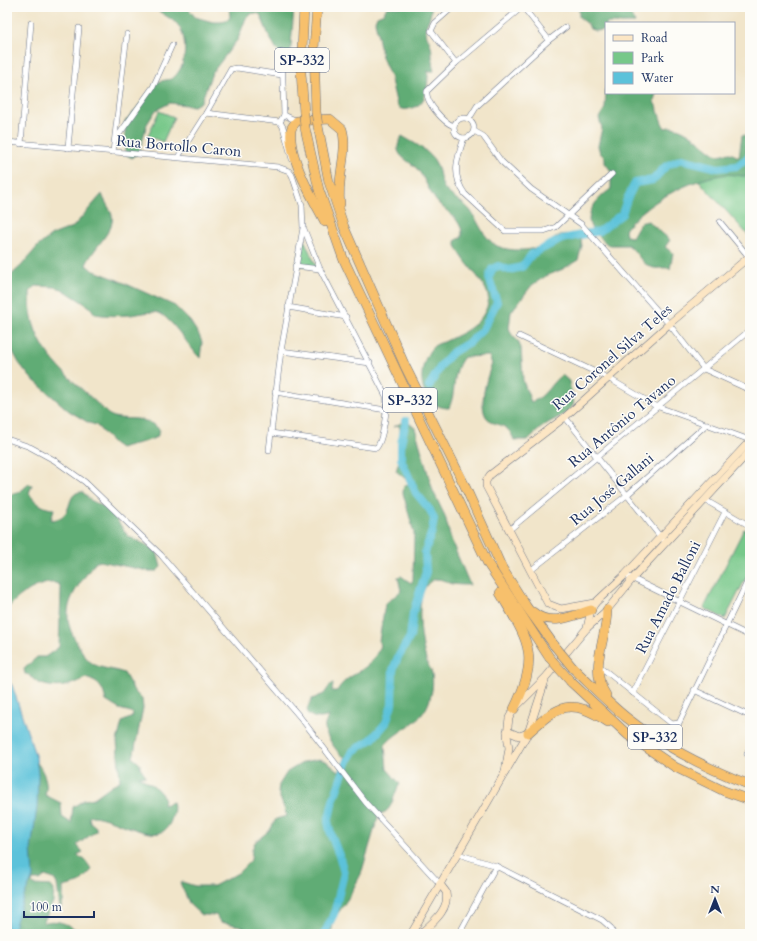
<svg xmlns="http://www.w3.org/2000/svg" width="757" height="941" font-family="Cardo,serif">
<rect width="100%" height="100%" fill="#fdfcf7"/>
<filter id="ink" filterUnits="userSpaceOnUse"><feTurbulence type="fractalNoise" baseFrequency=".025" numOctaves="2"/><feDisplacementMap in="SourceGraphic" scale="8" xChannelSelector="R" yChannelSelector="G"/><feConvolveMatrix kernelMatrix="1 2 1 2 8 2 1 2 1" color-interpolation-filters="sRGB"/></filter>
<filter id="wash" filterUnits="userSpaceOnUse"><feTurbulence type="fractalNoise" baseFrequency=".012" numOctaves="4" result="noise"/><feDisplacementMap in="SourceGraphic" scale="16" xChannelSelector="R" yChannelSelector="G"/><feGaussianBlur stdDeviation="0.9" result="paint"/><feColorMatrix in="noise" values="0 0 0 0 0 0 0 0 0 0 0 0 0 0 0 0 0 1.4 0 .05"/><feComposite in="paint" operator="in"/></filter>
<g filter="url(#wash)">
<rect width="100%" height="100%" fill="#f1e5ca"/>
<!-- green -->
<g fill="#77c889" stroke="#497c74">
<polygon points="159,111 174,117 163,142 148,136"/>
<polygon points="750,158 750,234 748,235 682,162"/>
<polygon points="303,237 317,268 297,265"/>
<polygon points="744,529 750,532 750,570 725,619 704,608"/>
</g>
<!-- forest -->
<g fill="#61ac75" stroke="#3e6e6a">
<path d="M153 7H187L195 17 213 22H221L230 18 229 7H294L290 59 283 60 270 38 260 14 253 13 246 18 238 39 212 73 201 102 194 106 170 103 156 110 147 124 139 153 132 158 125 154V121C138 110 145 94 157 83 162 79 170 81 174 77 187 66 188 38 178 25 173 19 160 13 153 7Z"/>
<path d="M387 7H431C432 19 425 22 426 31 426 36 430 41 431 46 433 55 431 63 434 71H428C428 87 427 107 408 109 403 110 400 109 397 106L390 76 382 57 375 21 377 16 384 13Z"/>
<polygon points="579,7 627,7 635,23 606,23 606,32 604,30 596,31 590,29 588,24 579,17"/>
<path d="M606 87V93H656L654 102C660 112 659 119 665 128 682 122 704 147 717 155L730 153 739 157 742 135 750 136V176C741 177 731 173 722 175 691 179 643 204 625 230L626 236 632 237 640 223 648 221 670 240 665 247 673 253 670 269C664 266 657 270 651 267 640 263 637 251 628 245H608C603 240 596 235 592 229 582 213 600 196 611 189V177L614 175 605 163V158L600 153 598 146 602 128 599 118 605 108Z"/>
<path d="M402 136C415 144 430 150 437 165 440 172 440 182 444 188 448 195 463 202 470 210 479 222 483 238 497 246 510 252 533 251 545 245 550 243 555 237 561 235 568 233 574 236 581 239L582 246 578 260 563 269 546 276 532 285 511 312 509 328 512 335 518 341 521 348 523 381 531 402C547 397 550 382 562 375L569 381C569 388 576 398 573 405 568 415 553 419 545 425 539 429 533 435 528 440H514C507 421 497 428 488 419 477 409 487 375 492 364L489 356 464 357C451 373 457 390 449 408 440 408 435 405 428 398 418 386 421 362 431 349 434 345 439 343 444 342 462 333 483 325 488 303 493 285 458 261 455 241L462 237C462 234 462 230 461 228 457 217 446 211 438 203 429 193 426 179 417 169 407 158 390 156 402 136Z"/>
<path d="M102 194C104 201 110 208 112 215 116 230 92 249 86 265L92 270 113 278 175 306 190 321 199 335 202 342 200 358C190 348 171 318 159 313 152 310 137 315 129 315 118 316 106 316 95 314L90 307 62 289 55 287 36 286 30 292C28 353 70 375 108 414 123 424 140 411 160 430L157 437C144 443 133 444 120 448L113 443 96 425 89 423 69 411 30 377 19 363 7 341V279L22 265 38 246 52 235 73 227Z"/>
<path d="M401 423H409L415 428 433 491 445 516 451 540 470 585C464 585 458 585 452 584 447 582 442 579 437 579 411 582 421 643 426 659 427 664 431 669 432 673 433 680 433 688 431 695 425 724 401 726 385 745L387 769 400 784C392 795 394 812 379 814L361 874 349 897 334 919 331 934H253L241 926 220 922 216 915H201L190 905 180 883 182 882 195 886H214L238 873 251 860 252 850 255 842 270 830 276 819 287 816 278 792 279 785 287 772 304 762 318 759 326 761 338 771 343 769 345 757C338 755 323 733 325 725 325 723 328 719 329 716 321 719 315 719 308 714L307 709 312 699 324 694 331 684H333L332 691H337C344 677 359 674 370 663 373 661 377 652 380 648L379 641 385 604 401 591 398 577 401 576 411 583 413 580 414 533 403 493 404 485 412 484 396 471 401 454 400 428 398 425 393 427Z"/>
<path d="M29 484 32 485 29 493C34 502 44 509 54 509L51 520C77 518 63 491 83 492L90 500 109 509 128 536 154 549 157 552 161 567 157 571H149L99 561 95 563C75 590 56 609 77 643 81 649 85 659 92 663 100 669 114 669 124 673L134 691 142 699 143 708 133 758 140 764V767L146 776H138L154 786 164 797 163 805 173 802C175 809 173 816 170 823 168 826 166 830 162 832 148 840 106 814 89 816L90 822 96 827V831L77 845 83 852 77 855 85 860 92 870 79 883 63 887V902L60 909 57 884 54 879 45 876 40 880H33L32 883 34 885 51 886 54 890 53 902 43 923C58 918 70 925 82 934H10L29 753C40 765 50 779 45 795L61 803 62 817 71 823 73 807 84 800 94 798 112 785 120 781 117 741 122 722 132 717 133 714 131 712 119 709 106 701C103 688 100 682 85 678 70 687 53 690 37 682 32 679 30 674 25 674L24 669 37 657H45L59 647 61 591 59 584C44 578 15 596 7 610V495L18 493Z"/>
</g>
<!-- water -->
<polygon fill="#5cc2da" stroke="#3c789c" points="7,679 12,685 36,758 38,774 37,807 31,849 33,877 24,896 12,934 7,934"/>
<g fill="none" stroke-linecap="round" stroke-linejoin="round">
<!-- river -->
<g stroke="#5cc2da" stroke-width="8">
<polyline points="429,386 442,364 453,352 470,342 483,329 497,302 489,278 492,269 498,266 509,270 522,267 532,254 562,239 600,231 622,214 627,199 635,183 653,180 666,166 681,159 718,168 737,166 750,156"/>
<polyline points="324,934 334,914 344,873 340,858 331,835 328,822 333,801 345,767 353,751 372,739 386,723 392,704 393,670 398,657 410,637 413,613 426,572 425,552 432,531 434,519 430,510 416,493 401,459 401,443 406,421"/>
</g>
</g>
</g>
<g filter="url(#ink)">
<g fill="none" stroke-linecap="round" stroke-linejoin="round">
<defs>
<g id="street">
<polyline points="453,7 435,23 431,31 456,63"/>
<polyline points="523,7 549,40"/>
<polyline points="206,113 280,122"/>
<polyline points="284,115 297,121"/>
<circle cx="464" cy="128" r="10"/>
<polyline points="469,119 477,106 549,40 566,27"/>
<polyline points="280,122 284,115 282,52"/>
<polyline points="280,122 283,127 292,159"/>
<path d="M454 126C444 123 425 102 427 91L456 63 522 7"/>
<polyline points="474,131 483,136 501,161 531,189 581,224 669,324 704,369 750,390"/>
<path d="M464 138C457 158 451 175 465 194L505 231H544L556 227 612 174"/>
<polyline points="115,140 153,87 172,45"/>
<polyline points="7,142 278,167 289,171 292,175 302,205 303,228 281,351 269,450"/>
<polyline points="21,144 31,23"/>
<polyline points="68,148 79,28"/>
<polyline points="113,152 127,34"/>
<polyline points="178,157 206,113 231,69 237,68 282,75"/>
<polyline points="720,222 749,257"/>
<polyline points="295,266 320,269"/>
<polyline points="288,307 346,317"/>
<polyline points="519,336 608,378 656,406 750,440"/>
<polyline points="281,351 370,363"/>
<polyline points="275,392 386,410"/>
<polyline points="565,417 662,539"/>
<path d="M271 433 376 448C383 442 388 405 386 396L320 269 304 229"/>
<polyline points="7,439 30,447 54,460 85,482 161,555 300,717 366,803 440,884"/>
<polyline points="705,500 750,526"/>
<polyline points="509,530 750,330"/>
<polyline points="530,571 627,495 707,424"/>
<polyline points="625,575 750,636"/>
<polyline points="598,665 672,724 679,723 750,576"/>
<polyline points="694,690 750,716"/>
<polyline points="633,693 725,512"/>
<polyline points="747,754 750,747"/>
<polyline points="458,854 496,866 602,920 611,928 613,934"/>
<polyline points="459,934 496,866"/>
</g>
<g id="secondary">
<polyline points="595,603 561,609 548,604 486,486 486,481 490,475 565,417 669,324 750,256"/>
<polyline points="587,628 591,610 595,603 625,575 750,441"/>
<polyline points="507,731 519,736 528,733"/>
<polyline points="505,772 509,748 507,735 509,718 514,709 546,677 587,628 607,610 633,578 750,451"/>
<polyline points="411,934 528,733 545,681"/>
<path d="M420 934C432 923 450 910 446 892L440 884"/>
</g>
<g id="highway">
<polyline points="304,7 301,73 304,113"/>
<polyline points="316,112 314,48 317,7"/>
<polyline points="318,126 329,182 344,227 405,366 464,484 502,568 526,606 554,645"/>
<polyline points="305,128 319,190 343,258 488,564 549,657"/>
<path d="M325 222C313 199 288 157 291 131 291 127 294 124 297 121L330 119 342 129C349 151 336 179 340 204"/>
<path d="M500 593C528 641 541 654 514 709"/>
<path d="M533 612C550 627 572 616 591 610"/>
<path d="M573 668C591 685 608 703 627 718 664 747 706 768 750 785"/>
<polyline points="571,682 628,735 675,767 724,791 750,800"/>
<path d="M606 695C588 668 607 640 607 610"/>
<path d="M528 733C559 705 570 697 608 722"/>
</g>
</defs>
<!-- street casing -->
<use href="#street" stroke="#666f84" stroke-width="6"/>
<!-- secondary casing -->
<use href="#secondary" stroke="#666f84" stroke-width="8"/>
<!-- highway casing -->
<use href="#highway" stroke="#666f84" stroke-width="10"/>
<!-- street -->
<use href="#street" stroke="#fff" stroke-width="5"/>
<!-- secondary -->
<use href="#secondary" stroke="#fce6c4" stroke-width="7"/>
<!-- highway -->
<use href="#highway" stroke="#f7c06c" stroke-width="9"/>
<defs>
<g id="highway-bridge">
<polyline points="316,112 318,126"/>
<polyline points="304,113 305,128"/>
<polyline points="554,645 573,668"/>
<polyline points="549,657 571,682"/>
</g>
</defs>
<!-- highway-bridge casing -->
<use href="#highway-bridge" stroke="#666f84" stroke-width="10" stroke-linecap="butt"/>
<!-- highway-bridge -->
<use href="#highway-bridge" stroke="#f7c06c" stroke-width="9"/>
</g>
</g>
<g text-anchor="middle" stroke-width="3" stroke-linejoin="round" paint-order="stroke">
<!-- shield labels -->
<g fill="#fdfcf7" stroke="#5f6c8c" stroke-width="1">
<rect x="275" y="48" width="54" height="24" rx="3"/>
<rect x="383" y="388" width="54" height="24" rx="3"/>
<rect x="628" y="725" width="54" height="24" rx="3"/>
</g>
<g font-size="14" font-weight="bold" fill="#1b2f5e">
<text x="302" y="65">SP-332</text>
<text x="410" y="405">SP-332</text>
<text x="655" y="742">SP-332</text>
</g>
<!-- street labels -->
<g font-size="15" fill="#1b2f5e" stroke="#fdfcf7">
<text transform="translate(179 146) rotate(5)" y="5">Rua Bortollo Caron</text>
<text transform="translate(612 357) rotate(-41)" y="5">Rua Coronel Silva Teles</text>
<text transform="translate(622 421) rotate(-40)" y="5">Rua Antônio Tavano</text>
<text transform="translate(612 489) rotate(-40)" y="5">Rua José Gallani</text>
<text transform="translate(668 597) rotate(-63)" y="5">Rua Amado Balloni</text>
</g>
</g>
<!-- margin -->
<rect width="757" height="941" fill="none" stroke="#fdfcf7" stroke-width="24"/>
<!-- legend -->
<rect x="605" y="22" width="130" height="72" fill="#fdfcf7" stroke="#a3aaba"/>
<rect x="613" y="35" width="20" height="6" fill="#fce6c4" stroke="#a3aaba"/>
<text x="641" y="42" font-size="12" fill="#1b2f5e">Road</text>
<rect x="613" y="52" width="20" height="12" fill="#77c889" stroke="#a3aaba"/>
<text x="641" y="62" font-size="12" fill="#1b2f5e">Park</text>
<rect x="613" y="72" width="20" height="12" fill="#5cc2da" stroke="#a3aaba"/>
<text x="641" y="82" font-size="12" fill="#1b2f5e">Water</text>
<!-- north arrow -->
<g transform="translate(715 899)" stroke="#fdfcf7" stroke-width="3" paint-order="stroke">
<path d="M0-3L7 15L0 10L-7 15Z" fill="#1b2f5e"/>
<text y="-6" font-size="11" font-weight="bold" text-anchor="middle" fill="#1b2f5e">N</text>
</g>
<!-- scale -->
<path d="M24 911v6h70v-6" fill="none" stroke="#1b2f5e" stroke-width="2"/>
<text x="30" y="911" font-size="12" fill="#1b2f5e" stroke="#fdfcf7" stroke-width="3" paint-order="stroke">100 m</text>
</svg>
